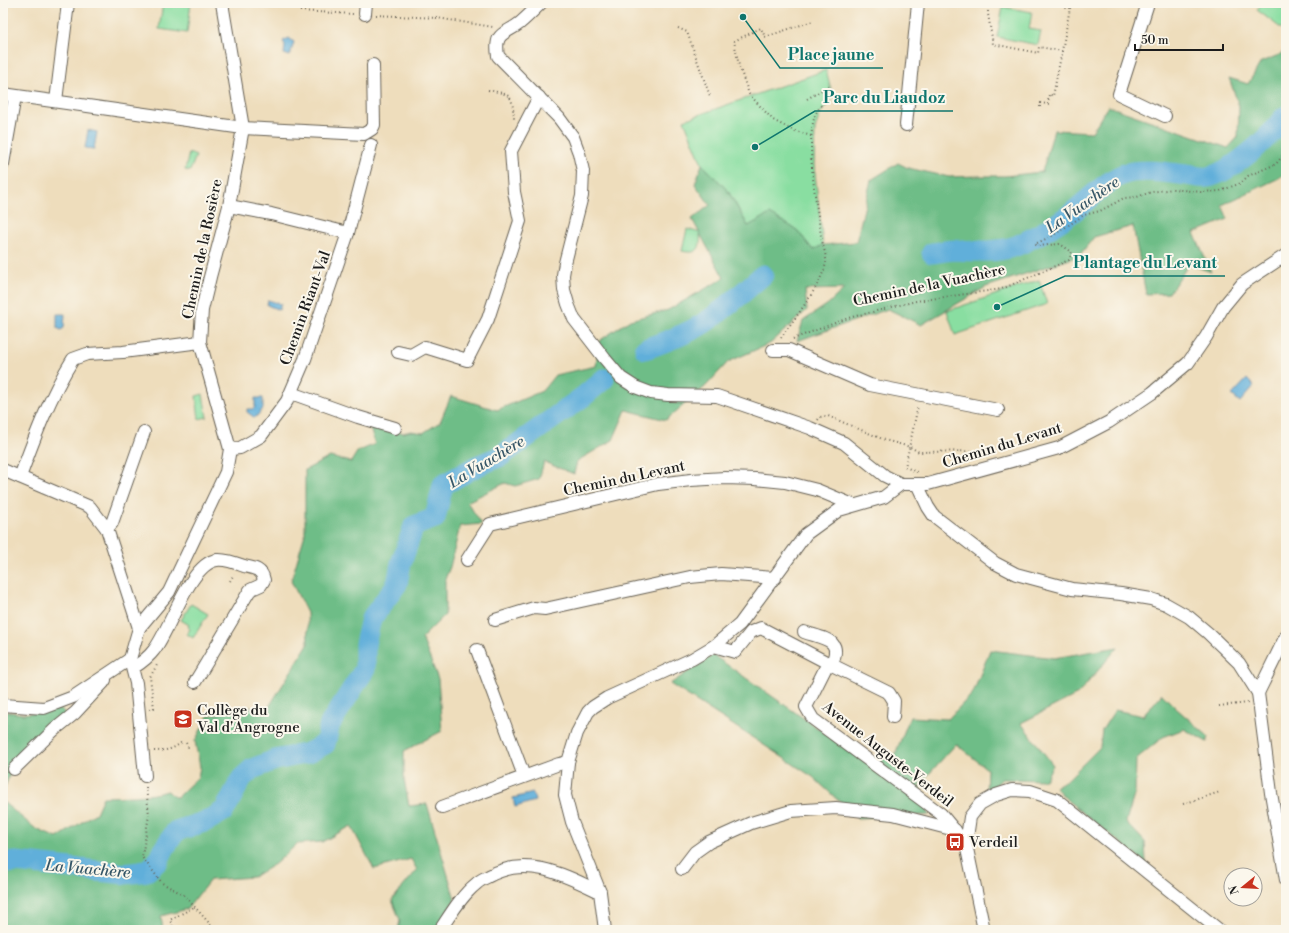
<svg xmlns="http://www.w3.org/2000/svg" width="1289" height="933" font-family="'Libre Bodoni',serif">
<rect width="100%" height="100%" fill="#fbf7ec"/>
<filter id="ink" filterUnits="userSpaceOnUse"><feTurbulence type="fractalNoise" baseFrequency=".025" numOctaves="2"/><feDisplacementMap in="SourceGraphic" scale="8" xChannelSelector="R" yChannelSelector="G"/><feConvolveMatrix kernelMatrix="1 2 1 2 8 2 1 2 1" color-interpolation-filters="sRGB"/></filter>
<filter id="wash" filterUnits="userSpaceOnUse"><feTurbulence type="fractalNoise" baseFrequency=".012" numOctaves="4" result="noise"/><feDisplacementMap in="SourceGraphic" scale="16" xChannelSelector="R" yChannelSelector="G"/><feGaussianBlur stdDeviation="0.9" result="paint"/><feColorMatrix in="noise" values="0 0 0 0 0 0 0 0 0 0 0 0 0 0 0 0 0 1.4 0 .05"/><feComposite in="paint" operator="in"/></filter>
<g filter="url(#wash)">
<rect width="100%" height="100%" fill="#eeddbc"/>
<!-- green -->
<g fill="#89dea1" stroke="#527d5e">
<polygon points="163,3 191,3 187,33 159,29"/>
<polygon points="1262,3 1286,3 1286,32 1257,10"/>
<polygon points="1003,7 1032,12 1029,29 1041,31 1038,45 997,37"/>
<polygon points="826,70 833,97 820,114 815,129 814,165 823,245 813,250 797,230 748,226 728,191 702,164 684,120"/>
<polygon points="189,153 196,156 190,171 185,170"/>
<path d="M687 229 700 233C701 248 699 255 682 251Z"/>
<polygon points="1039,280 1047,304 955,335 947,311"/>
<polygon points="203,394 207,417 199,419 196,396"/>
<polygon points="191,604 208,614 193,638 187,634 190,629 188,627 189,625 181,620"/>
</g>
<!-- forest -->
<g fill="#6ebd87" stroke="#456c52">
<path d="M1286 49V172L1279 178 1222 205 1228 219 1194 233 1211 272 1189 264 1169 293 1146 294 1133 226 1094 237 1079 256 986 287 921 325 888 309 797 341 803 321 828 304 844 289 805 290 807 310 771 343 728 362 706 386 666 420 626 410 613 440 577 461 574 474 544 462 539 479 515 486 505 483 467 502 482 524 460 526 450 567 445 579V615L422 638 438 679 442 731 404 751V779L409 806 427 804 455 899 436 930H398L400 920 392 900 417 870 411 859 374 869 351 826 322 842 297 844 275 864 253 877 210 880 187 909 161 916 163 930H3V802L36 829 57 838 96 813 103 797C125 796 147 797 168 791L174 797H177L198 777 200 767 195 741 208 716 247 707 267 710 308 644 307 613 291 581 305 534V470L330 457 351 462 357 452 375 444 368 422 403 433 411 431 423 433 440 422 451 396 497 410 542 391 555 375 596 366 599 341 630 320 668 310 724 278 692 219 710 205 695 184 702 164 728 191 748 226 770 214 797 230 813 250 823 245 856 242 871 180 898 163 908 168 949 177 978 176H1005L1042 172 1054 130 1092 132 1108 106 1228 148 1238 137 1239 106 1229 78 1248 84 1261 62 1279 55Z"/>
<polygon points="1118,647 1078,694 1021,723 1053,765 1045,780 1002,779 986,794 987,769 956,744 919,785 929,815 857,818 813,777 670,684 713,655 862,759 894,757 910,717 948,719 973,693 990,650 1054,658"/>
<polygon points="1162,694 1177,709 1209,737 1207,742 1184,729 1163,737 1136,759 1135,792 1126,822 1145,842 1146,863 1068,801 1055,787 1068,779 1100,747 1102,730 1115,710 1143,716"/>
<polygon points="61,709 66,714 13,766 3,792 3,711 23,714"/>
</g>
<!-- water -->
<g fill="#60afda" stroke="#3e667b">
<polygon points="289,38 294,42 290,56 284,54 285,45 283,41"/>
<polygon points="88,130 97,132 94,149 85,148"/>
<polygon points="268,300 281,304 279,310 267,305"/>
<polygon points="57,314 65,314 64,328 61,330 57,328"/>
<polygon points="1247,379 1254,386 1240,402 1232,395"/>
<polygon points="255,398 263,398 263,409 255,418 247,412 247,409 253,409 255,407"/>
<polygon points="533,793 535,801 515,807 513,798"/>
</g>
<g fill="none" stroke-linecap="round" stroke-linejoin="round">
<!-- river -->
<g stroke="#60afda" stroke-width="21">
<path d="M932 253C940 252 948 250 956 250 977 251 993 253 1013 247 1030 241 1059 223 1073 212 1088 200 1106 181 1124 174 1141 168 1169 173 1187 175 1194 176 1202 178 1208 177 1228 173 1258 147 1272 132 1277 127 1280 120 1286 116"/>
<path d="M645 349C664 342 683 336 701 325 724 311 743 292 763 275"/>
<polyline points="3,863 16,862 125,874 147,871 158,861 165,847 176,831 207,821 224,811 242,778 252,769 275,760 308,753 325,744 330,724 365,669 365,644 371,619 397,584 401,563 414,526 435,518 443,485 477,466 501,456 584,396 604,379"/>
</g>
</g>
</g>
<g filter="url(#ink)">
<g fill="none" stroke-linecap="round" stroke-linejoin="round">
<defs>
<g id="minor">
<path d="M541 3C534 10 527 17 520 23 505 35 494 31 498 56L559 118 573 137 579 153 583 171 582 196 565 263 563 275 564 290 568 304 574 319 605 359 621 378 635 387 651 393 668 395 717 396 810 428 844 443 885 476 901 484H928L1059 448 1109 422 1152 393 1188 363 1206 337 1223 307 1242 284 1286 255"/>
<polyline points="1148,3 1119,94 1165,116"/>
<polyline points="365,14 366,3"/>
<polyline points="3,94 243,128 364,134 372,129 374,125 373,65"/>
<polyline points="56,101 68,3"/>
<polyline points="906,125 918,3"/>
<polyline points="3,164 15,96"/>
<polyline points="229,206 271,214 348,233"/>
<polyline points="773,350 789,350 870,385 998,410"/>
<polyline points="398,352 411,355 425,347 467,360 488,319 520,221 514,192 511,151 539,97"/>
<polyline points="291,393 358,417 395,428"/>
<polyline points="230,449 240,448 261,436 287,401 305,359 348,233 371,145"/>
<polyline points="3,470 90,507 107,529 139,628"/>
<path d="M20 477C35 436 50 396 73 359L87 354 123 352 200 342"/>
<polyline points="917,484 928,507 934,516 995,563 1016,574 1072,589 1121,594 1151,599 1166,604 1189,617 1208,633 1239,663 1258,693 1271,793 1286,880"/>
<polyline points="107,529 112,523 144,432"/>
<polyline points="467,560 490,524 658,484 691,480 725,478 755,479 785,482 817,490 853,505"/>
<polyline points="495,620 534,608 545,609 690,577 721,574 775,578"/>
<path d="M804 632C824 639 844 639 831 665"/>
<polyline points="714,646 735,652 751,632 761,628 828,663 806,707 813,719 941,814 966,844"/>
<polyline points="477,650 524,776"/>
<polyline points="130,659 139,628 169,592 226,472 230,449 200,342 202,310 210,277 229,206 243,128 222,3"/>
<polyline points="130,660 136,683 145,776"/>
<polyline points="828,663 889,693 894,701 893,717"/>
<path d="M133 668C141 663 148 658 154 650 170 630 190 563 217 560 226 559 236 563 244 566 254 568 262 569 264 580L261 585 250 590 195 682"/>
<polyline points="1258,693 1286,636"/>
<polyline points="3,705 44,708 73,697 130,659"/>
<polyline points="14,769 54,730 75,713 103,683 105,680"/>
<polyline points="442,807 559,764 568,762"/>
<polyline points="682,869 695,852 709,842 751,823 791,811 836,808 893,814 955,830"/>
<path d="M440 930C450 915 462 895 476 884 480 880 485 878 489 876 528 855 564 875 600 892"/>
<polyline points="605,930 600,892 572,822 565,795 568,762 577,733 588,712 593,707 607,698 692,659 714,646 740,624 806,534 839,510 884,497 901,484"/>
<polyline points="984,930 966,844 970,817 980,804 996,795 1012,790 1030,791 1057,800 1219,930"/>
</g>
</defs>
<!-- minor casing -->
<use href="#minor" stroke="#666054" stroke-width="14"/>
<!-- path -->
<g stroke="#666054" stroke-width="2" stroke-dasharray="1 3" stroke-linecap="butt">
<polyline points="300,3 300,11 353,14"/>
<polyline points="953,3 955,3"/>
<polyline points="988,3 988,14 993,44 1038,53 1039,47 1062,51 1070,8 1064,8 1063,3"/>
<polyline points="376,15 437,18 493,27"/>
<polyline points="678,28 687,32 710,96"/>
<path d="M488 90C512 95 512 94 514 119"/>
<polyline points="807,99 830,85"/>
<polyline points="1040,107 1040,103 1048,104 1049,94 1053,96 1062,51"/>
<polyline points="811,136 792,130 773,120 749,94 739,66 734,41 761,28 765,37 813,21"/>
<path d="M781 338C795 317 820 288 826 263 827 257 822 243 821 236 817 206 804 140 816 113 820 106 826 100 832 94"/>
<polyline points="793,339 848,318 916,301 1002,289 1069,260 1072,252 1060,244 1037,246 1035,244 1052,236 1084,215 1100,211 1124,198 1137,197 1151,192 1173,189 1201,192 1220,191 1241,183 1248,176 1276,164 1284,154 1286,153"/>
<polyline points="818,420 820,417 828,416 885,440 910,447 919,452 975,451 982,457"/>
<polyline points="917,472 905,467 918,406"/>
<polyline points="230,581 234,574"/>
<polyline points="1219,706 1249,703"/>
<polyline points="150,709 154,708 150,677 157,665"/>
<polyline points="186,743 188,747 187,750"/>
<path d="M154 751C166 751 174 749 182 742"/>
<polyline points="146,787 149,815 142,857 162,883 184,895 210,924 213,930"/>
<polyline points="1183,804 1220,792"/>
<polyline points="174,930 170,920 194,907"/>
</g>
<!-- minor -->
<use href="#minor" stroke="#fff" stroke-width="12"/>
</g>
</g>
<!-- icons -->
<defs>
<symbol id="school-square" viewBox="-11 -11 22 22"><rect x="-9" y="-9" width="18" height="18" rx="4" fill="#c8321e" stroke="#fbf7ec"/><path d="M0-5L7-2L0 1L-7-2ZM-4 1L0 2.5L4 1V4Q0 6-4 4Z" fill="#fff"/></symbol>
<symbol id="bus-square" viewBox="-11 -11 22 22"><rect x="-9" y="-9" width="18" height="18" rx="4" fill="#c8321e" stroke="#fbf7ec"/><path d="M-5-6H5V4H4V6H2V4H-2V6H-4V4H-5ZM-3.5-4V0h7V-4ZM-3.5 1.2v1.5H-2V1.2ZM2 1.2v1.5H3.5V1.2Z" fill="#fff"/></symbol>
</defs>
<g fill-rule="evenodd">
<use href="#school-square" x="172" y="708" width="22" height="22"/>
<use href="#bus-square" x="944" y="831" width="22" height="22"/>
</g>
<g text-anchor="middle" stroke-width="4" stroke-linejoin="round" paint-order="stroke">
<!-- street labels -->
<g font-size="15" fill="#1c1c1c" stroke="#fbf7ec">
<text transform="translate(202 249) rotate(-78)" y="5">Chemin de la Rosière</text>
<text transform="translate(929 285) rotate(-12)" y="5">Chemin de la Vuachère</text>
<text transform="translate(305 308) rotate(-70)" y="5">Chemin Riant-Val</text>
<text transform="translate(1002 445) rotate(-17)" y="5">Chemin du Levant</text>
<text transform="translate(624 478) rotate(-12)" y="5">Chemin du Levant</text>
<text transform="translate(888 754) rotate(38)" y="5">Avenue Auguste-Verdeil</text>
</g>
<!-- poi labels -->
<g font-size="15" fill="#1c1c1c" stroke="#fbf7ec" text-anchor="start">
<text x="197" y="715">Collège du<tspan x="197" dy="17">Val d'Angrogne</tspan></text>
<text x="969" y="847">Verdeil</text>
</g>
<!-- water labels -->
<g font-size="16" font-style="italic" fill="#375768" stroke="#fbf7ec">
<text transform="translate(1082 204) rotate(-35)" y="6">La Vuachère</text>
<text transform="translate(486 461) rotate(-31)" y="6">La Vuachère</text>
<text transform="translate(88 868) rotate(5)" y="6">La Vuachère</text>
</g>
</g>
<!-- callouts -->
<path fill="none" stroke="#0f766e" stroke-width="1.5" d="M743 17L780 68H883M755 147L815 111H953M997 307L1065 276H1225"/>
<g fill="#0f766e" stroke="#fbf7ec" stroke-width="1.5">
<circle cx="743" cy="17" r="4"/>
<circle cx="755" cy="147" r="4"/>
<circle cx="997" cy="307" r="4"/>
</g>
<g font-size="16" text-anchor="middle" font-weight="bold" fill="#0f766e" stroke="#fbf7ec" stroke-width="4" stroke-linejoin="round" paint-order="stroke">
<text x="831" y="60">Place jaune</text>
<text x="884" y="103">Parc du Liaudoz</text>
<text x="1145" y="268">Plantage du Levant</text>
</g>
<!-- margin -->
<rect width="1289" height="933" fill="none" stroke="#fbf7ec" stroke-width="16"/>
<!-- north arrow -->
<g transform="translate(1243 887) rotate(252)"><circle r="19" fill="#fbf7ec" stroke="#a29f99"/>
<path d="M0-3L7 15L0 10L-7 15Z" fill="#c8321e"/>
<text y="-6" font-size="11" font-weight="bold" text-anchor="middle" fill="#1c1c1c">N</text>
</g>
<!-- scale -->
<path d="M1135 44v6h88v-6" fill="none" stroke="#1c1c1c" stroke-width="2"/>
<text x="1141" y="44" font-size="12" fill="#1c1c1c" stroke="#fbf7ec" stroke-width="3" paint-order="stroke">50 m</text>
</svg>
